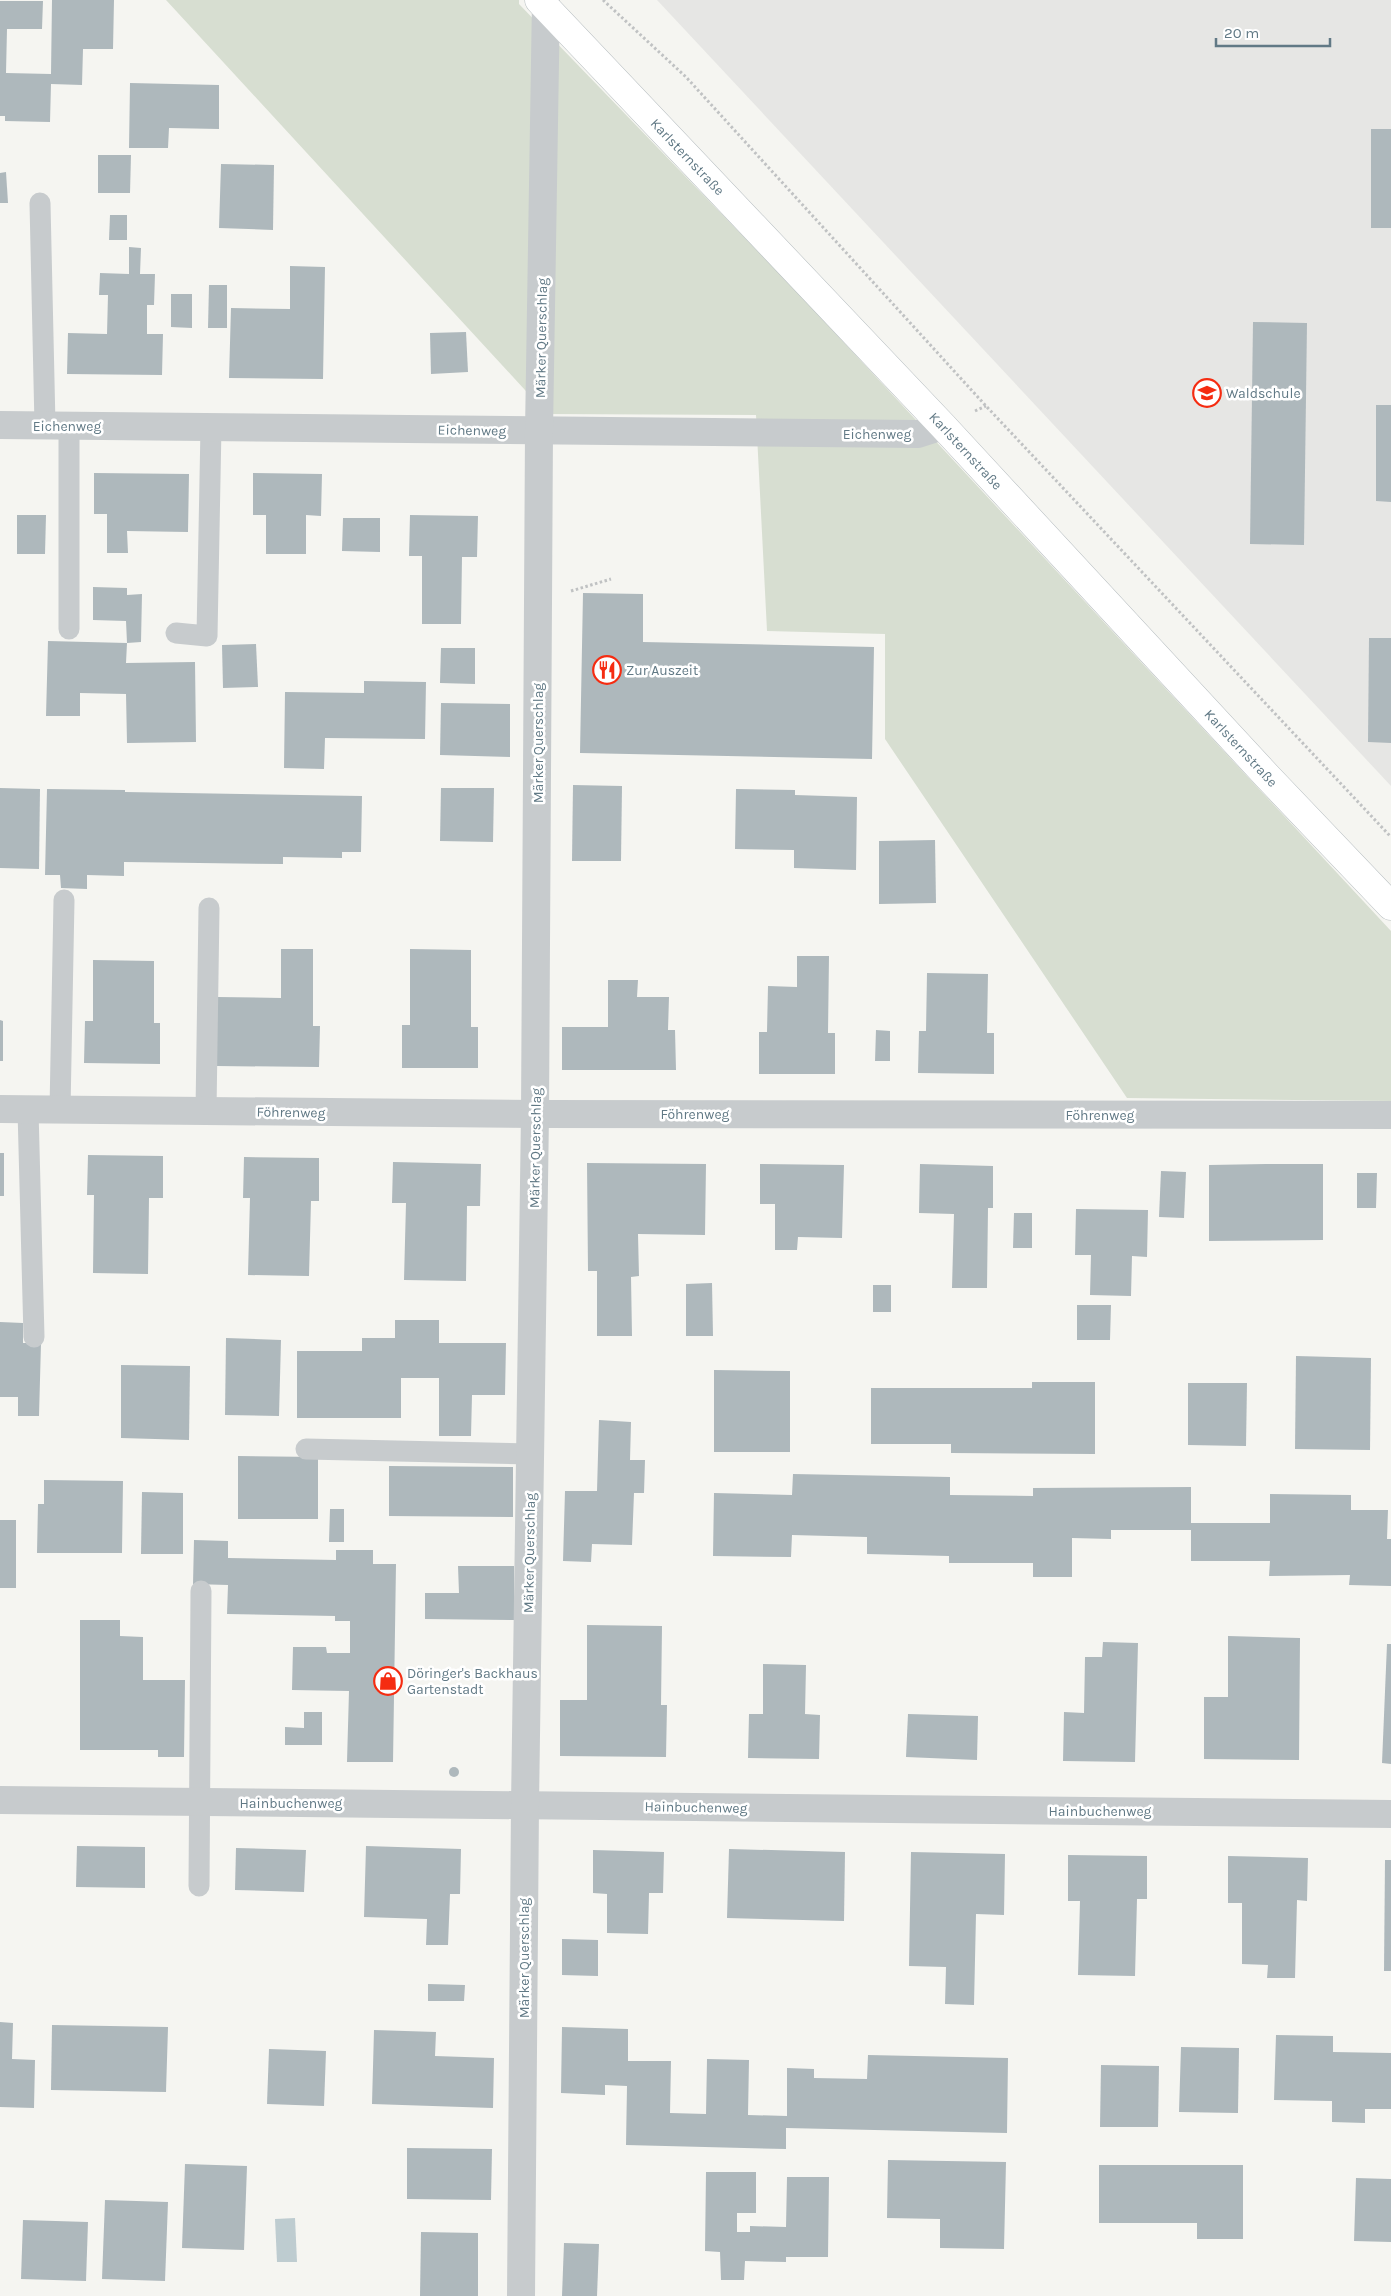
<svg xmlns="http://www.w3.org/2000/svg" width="1391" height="2296" font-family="Karla,sans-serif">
<rect width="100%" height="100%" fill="#f5f5f1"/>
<!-- built -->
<polygon fill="#e6e6e4" points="657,0 1391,0 1391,786"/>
<!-- green -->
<polygon fill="#d7ded1" points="166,0 519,0 519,4 797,292 1391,931 1391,1101 1127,1098 885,739 885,634 767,631 756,415 547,414"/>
<!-- water -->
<polygon fill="#beccd0" points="295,2218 297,2262 277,2262 275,2219"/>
<!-- building -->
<g fill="#aeb8bc">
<polygon points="52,0 114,0 113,49 83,49 82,85 51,84 50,122 5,121 5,116 0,116 0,1 43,1 42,29 7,29 6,73 51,74"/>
<polygon points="130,83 219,85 219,129 169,128 168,148 129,148"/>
<rect x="1371" y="129" width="20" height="99"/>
<polygon points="98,155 131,155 130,193 98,193"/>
<polygon points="221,164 274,165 273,230 219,228"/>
<polygon points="6,172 8,203 0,203 0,173"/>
<polygon points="110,215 127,215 127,240 109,240"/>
<polygon points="129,247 141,248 140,274 155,274 154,305 147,305 147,334 163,334 162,375 67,374 68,333 107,334 108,295 99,295 100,273 129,274"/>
<polygon points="290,266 325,267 323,379 229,378 231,308 290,309"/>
<polygon points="209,285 227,285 227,328 208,328"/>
<polygon points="171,294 192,294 192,328 171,327"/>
<polygon points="1253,322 1307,323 1304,545 1250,544"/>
<polygon points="466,332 468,372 431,374 430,333"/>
<polygon points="1376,405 1391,405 1391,502 1376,501"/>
<polygon points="94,473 189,474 188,532 127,531 128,553 107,553 107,514 94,514"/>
<polygon points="253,473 322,474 321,516 306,515 306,554 266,554 266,515 253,515"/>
<polygon points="17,515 46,515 45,554 17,554"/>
<polygon points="410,515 478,516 477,557 462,557 461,624 422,624 422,556 409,556"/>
<polygon points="343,518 380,518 380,552 342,551"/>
<polygon points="93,587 127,588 127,595 142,594 141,642 127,643 126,621 93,620"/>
<polygon points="583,593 643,594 643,642 874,647 872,759 580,753"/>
<polygon points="1369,638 1391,638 1391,743 1368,742"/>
<polygon points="48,641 127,643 126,663 195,662 196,742 127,743 126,694 80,693 80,716 46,716"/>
<polygon points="256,644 258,687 223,688 222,645"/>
<polygon points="441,648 475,648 475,684 440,683"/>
<polygon points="364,681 426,682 425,739 325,738 324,769 284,768 285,692 364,693"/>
<polygon points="441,703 510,704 510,757 440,755"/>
<polygon points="573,785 622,786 621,861 572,861"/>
<polygon points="0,788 40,789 39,869 0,868"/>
<polygon points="441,788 494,788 493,842 440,841"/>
<polygon points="47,789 125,790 125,792 362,796 361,852 342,852 342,858 283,857 283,864 124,862 124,876 87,875 87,889 61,888 60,875 45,875"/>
<polygon points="736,789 795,790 795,795 857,797 856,870 794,868 794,850 735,849"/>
<polygon points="935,840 936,903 879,904 879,841"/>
<polygon points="281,949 313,949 313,1026 320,1026 319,1067 217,1066 217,997 281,998"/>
<polygon points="410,949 471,950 471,1027 478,1027 478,1068 402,1068 402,1025 410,1025"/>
<polygon points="797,956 829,956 828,1033 835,1033 835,1074 759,1074 759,1032 767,1032 768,986 797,987"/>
<polygon points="93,960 154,961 154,1023 160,1023 160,1064 84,1063 85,1021 93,1021"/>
<polygon points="927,973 988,974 987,1033 994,1033 994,1074 918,1073 919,1031 926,1031"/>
<polygon points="608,980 638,980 637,997 669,997 668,1030 675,1030 676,1070 562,1070 562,1027 608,1027"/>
<polygon points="0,1020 3,1021 3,1061 0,1061"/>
<polygon points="876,1030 890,1031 890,1061 875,1061"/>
<rect x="0" y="1153" width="4" height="43"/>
<polygon points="88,1155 163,1156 163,1198 149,1198 148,1274 93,1273 94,1195 87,1195"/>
<polygon points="244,1157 319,1158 319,1201 311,1201 309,1276 248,1275 250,1198 243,1198"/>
<polygon points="393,1162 481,1164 480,1206 467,1206 466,1281 404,1280 406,1203 392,1203"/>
<polygon points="587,1163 706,1164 705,1235 638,1234 639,1276 631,1277 632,1336 597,1336 597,1271 588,1271"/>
<polygon points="760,1164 844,1165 842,1238 798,1237 797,1250 775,1250 775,1204 760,1204"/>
<polygon points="920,1164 993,1166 993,1208 988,1208 987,1288 952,1288 954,1214 919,1213"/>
<polygon points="1266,1164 1323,1164 1323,1240 1209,1241 1209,1165"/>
<polygon points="1161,1171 1186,1172 1184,1218 1159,1217"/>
<polygon points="1357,1173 1377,1173 1376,1208 1357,1208"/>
<polygon points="1076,1209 1148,1210 1147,1257 1132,1256 1131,1296 1090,1295 1091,1255 1075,1255"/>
<polygon points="1014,1213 1032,1213 1032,1248 1013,1248"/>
<polygon points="712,1283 713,1336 686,1336 686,1284"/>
<rect x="873" y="1285" width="18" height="27"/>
<polygon points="1077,1305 1111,1305 1110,1340 1077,1340"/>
<polygon points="395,1320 439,1320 439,1343 506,1343 505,1395 472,1395 471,1436 439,1436 439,1378 401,1378 401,1418 297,1418 297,1351 362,1351 362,1338 395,1338"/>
<polygon points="0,1322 23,1323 23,1343 41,1343 39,1416 18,1416 18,1397 0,1397"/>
<polygon points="226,1338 281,1340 279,1416 225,1415"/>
<polygon points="1296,1356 1371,1358 1370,1450 1295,1449"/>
<polygon points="121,1365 190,1366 189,1440 121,1438"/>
<polygon points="714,1370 790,1371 790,1452 714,1452"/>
<polygon points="1032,1382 1095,1382 1095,1454 951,1453 951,1444 871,1444 871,1388 1032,1388"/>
<polygon points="1188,1383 1247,1383 1246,1446 1188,1445"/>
<polygon points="599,1420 631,1422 630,1460 645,1460 644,1493 634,1493 632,1545 592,1544 591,1562 563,1561 565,1491 597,1491"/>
<polygon points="238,1456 318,1457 318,1519 238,1519"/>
<polygon points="389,1466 513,1467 513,1517 389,1516"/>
<polygon points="793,1474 950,1477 950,1495 1033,1496 1033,1488 1191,1487 1191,1523 1270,1523 1270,1494 1351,1495 1351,1510 1388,1510 1387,1539 1391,1539 1391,1586 1349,1585 1350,1575 1269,1576 1270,1561 1191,1561 1191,1530 1111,1530 1111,1539 1072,1538 1072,1577 1033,1577 1033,1563 949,1563 949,1556 867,1554 867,1537 792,1535 791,1557 713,1556 714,1493 792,1495"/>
<polygon points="44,1480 123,1481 122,1553 37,1553 38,1504 44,1504"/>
<polygon points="142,1492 183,1493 183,1554 141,1554"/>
<polygon points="330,1509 344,1509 344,1542 329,1542"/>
<rect x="0" y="1520" width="16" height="68"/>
<polygon points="194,1540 228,1541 228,1558 336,1560 336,1550 373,1550 373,1564 396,1564 393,1762 347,1762 349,1691 292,1690 293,1647 326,1647 327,1653 350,1653 350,1621 335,1621 335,1616 227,1614 228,1585 193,1584"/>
<polygon points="458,1566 514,1566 514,1620 425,1619 425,1593 459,1593"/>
<polygon points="80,1620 120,1620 120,1636 143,1637 143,1680 185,1680 184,1757 158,1757 158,1750 80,1750"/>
<polygon points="587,1625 662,1626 661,1705 667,1705 666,1757 560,1756 560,1700 587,1700"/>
<polygon points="1228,1636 1300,1638 1299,1760 1204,1759 1204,1697 1228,1697"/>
<polygon points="1103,1642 1138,1643 1135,1762 1063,1761 1064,1712 1084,1713 1085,1657 1102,1657"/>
<polygon points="1387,1644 1391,1644 1391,1764 1382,1763"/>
<polygon points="763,1664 806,1665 805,1714 820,1715 819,1759 748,1758 749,1714 763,1714"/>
<polygon points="304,1712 322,1712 322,1745 285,1745 285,1727 304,1728"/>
<polygon points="908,1714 978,1716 977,1760 906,1757"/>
<circle cx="454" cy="1772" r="5"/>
<polygon points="77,1846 145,1847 145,1888 76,1887"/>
<polygon points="366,1846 461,1849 460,1894 450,1894 448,1945 426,1945 427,1919 364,1917"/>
<polygon points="236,1848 306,1850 304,1892 235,1890"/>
<polygon points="729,1849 845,1852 844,1921 727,1918"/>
<polygon points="593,1850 664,1852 663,1893 649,1893 648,1934 607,1933 607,1894 593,1893"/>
<polygon points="911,1852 1005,1854 1004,1915 976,1914 974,2005 945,2004 946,1967 909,1966"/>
<polygon points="1068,1855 1147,1856 1147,1899 1137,1899 1135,1976 1078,1975 1080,1901 1068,1901"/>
<polygon points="1228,1856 1308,1858 1307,1901 1297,1900 1295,1978 1267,1978 1268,1965 1242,1964 1242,1903 1228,1903"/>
<polygon points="1385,1860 1391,1860 1391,1971 1384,1971"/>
<polygon points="562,1939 598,1940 598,1976 562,1975"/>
<polygon points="428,1984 465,1985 464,2001 428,2001"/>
<polygon points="0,2022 13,2023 12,2059 35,2060 34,2108 0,2107"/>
<polygon points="52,2025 168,2027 166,2092 51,2090"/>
<polygon points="562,2027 628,2029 628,2061 671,2061 670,2113 706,2114 707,2059 749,2060 748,2115 787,2116 787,2068 814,2069 814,2078 867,2079 868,2055 1008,2058 1007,2133 786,2128 786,2149 626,2145 627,2086 605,2085 605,2095 561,2093"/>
<polygon points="374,2030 436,2032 435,2056 494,2058 493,2108 372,2104"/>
<polygon points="1276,2035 1333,2036 1333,2052 1391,2053 1391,2109 1365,2109 1365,2123 1332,2122 1332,2101 1274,2100"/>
<polygon points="1181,2047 1239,2048 1238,2113 1179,2112"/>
<polygon points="269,2049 326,2051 324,2106 267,2104"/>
<polygon points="1101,2065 1159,2066 1158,2127 1100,2127"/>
<polygon points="407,2148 492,2149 491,2200 407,2199"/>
<polygon points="888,2160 1006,2162 1004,2249 940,2248 940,2219 887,2218"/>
<polygon points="185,2164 247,2166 244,2250 182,2248"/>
<polygon points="1099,2165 1243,2165 1243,2239 1197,2239 1197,2223 1099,2223"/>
<polygon points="706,2172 756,2172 756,2213 737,2213 737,2232 750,2232 750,2226 786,2227 787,2177 829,2177 828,2257 786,2257 786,2262 745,2261 744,2280 721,2280 720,2252 705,2251"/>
<polygon points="1356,2178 1391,2179 1391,2242 1354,2241"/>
<polygon points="105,2200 168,2202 165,2281 102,2279"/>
<polygon points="23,2220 88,2222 86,2281 21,2279"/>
<polygon points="421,2232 478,2233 478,2296 420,2296"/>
<polygon points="564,2243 599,2244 597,2296 562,2296"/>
</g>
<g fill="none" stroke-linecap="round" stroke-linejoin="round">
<defs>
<g id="secondary">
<path id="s1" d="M539 0 943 426 1267 776 1391 906"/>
</g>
</defs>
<!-- secondary casing -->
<use href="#secondary" stroke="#b6bdc0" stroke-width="29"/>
<!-- path -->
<g stroke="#c0c2c3" stroke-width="3" stroke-dasharray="2.5 2.5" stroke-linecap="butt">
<polyline points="603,0 686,77 986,406 1391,837"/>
<polyline points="975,411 986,406"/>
<polyline points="571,591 611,579"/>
</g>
<!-- lane -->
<g stroke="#c7cbcd" stroke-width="21">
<polyline points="40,203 45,425"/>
<polyline points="69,629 69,425"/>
<polyline points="176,633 207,636 211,427"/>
<polyline points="28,1110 34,1337"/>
<polyline points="60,1110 64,900"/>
<polyline points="206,1111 209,908"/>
<polyline points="306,1449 531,1454"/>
<polyline points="199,1886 201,1591"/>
</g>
<!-- street -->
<g stroke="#c7cbcd" stroke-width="28">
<polyline points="0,425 918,434 943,426"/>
<polyline points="0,1109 535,1114 1391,1115"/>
<polyline points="0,1800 1391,1814"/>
<polyline points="521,2296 525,1805 535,1114 539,431 546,0"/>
</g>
<!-- secondary -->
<use href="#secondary" stroke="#fff" stroke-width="28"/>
</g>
<!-- icons -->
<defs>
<symbol id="school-ring" viewBox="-11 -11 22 22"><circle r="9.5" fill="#fff" stroke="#f52c11" stroke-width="1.5"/><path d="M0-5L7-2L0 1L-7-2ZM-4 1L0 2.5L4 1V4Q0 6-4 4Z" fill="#f52c11"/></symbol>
<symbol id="restaurant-ring" viewBox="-11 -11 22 22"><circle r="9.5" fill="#fff" stroke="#f52c11" stroke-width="1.5"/><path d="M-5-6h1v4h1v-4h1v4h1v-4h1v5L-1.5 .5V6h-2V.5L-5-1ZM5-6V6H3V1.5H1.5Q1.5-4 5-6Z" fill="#f52c11"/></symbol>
<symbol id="shop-ring" viewBox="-11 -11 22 22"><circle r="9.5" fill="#fff" stroke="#f52c11" stroke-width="1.5"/><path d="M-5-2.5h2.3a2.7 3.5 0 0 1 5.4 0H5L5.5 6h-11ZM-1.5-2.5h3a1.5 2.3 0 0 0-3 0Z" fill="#f52c11"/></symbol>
</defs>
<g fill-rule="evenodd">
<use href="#school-ring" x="1191" y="377" width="32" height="32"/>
<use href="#restaurant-ring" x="591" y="654" width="32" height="32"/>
<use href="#shop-ring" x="372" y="1665" width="32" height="32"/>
</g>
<g text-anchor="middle" stroke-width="5" stroke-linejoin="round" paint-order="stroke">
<!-- street labels -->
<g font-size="14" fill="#617985" stroke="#fff">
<text dy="5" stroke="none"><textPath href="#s1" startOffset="216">Karlsternstraße</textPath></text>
<text transform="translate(541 338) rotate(-89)" y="5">Märker Querschlag</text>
<text x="67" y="431">Eichenweg</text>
<text transform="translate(472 430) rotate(1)" y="5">Eichenweg</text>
<text x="877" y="439">Eichenweg</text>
<text dy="5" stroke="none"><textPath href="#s1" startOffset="621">Karlsternstraße</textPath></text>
<text transform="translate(538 743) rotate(-90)" y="5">Märker Querschlag</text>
<text dy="5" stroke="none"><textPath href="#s1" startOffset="1026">Karlsternstraße</textPath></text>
<text transform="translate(291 1112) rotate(1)" y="5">Föhrenweg</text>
<text x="695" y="1119">Föhrenweg</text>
<text x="1100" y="1120">Föhrenweg</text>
<text transform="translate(535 1148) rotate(-89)" y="5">Märker Querschlag</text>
<text transform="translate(529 1553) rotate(-89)" y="5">Märker Querschlag</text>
<text x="291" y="1808">Hainbuchenweg</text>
<text transform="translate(696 1807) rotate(1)" y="5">Hainbuchenweg</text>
<text x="1100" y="1816">Hainbuchenweg</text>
<text transform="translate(524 1958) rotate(-90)" y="5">Märker Querschlag</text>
</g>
<!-- poi labels -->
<g font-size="14" fill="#617985" stroke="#fff" text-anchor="start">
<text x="1226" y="398">Waldschule</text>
<text x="626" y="675">Zur Auszeit</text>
<text x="407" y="1678">Döringer's Backhaus<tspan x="407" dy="16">Gartenstadt</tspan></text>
</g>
</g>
<!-- scale -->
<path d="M1216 38v8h114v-8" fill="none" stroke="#617985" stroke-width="2.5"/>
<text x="1224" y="38" font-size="15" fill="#617985" stroke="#ffffff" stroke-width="4" paint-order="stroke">20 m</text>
</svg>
